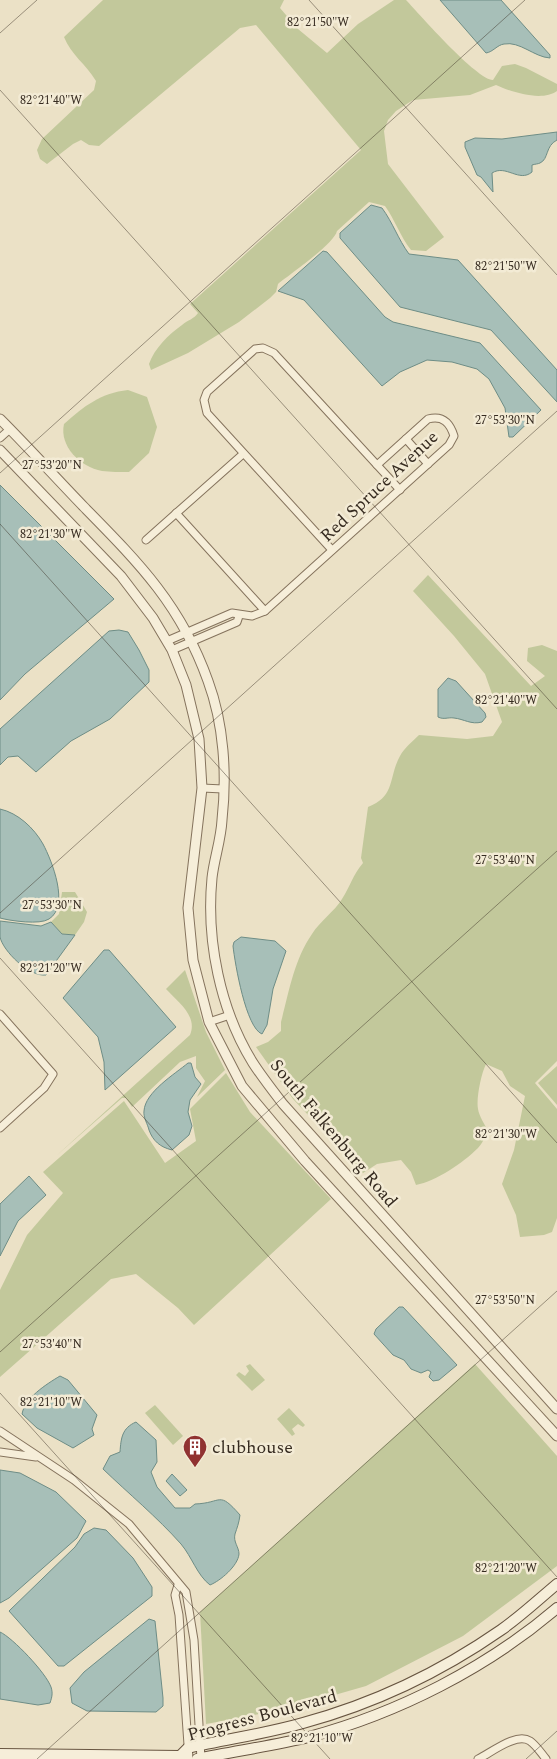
<svg xmlns="http://www.w3.org/2000/svg" width="557" height="1759" font-family="Spectral,serif">
<rect width="100%" height="100%" fill="#ebe1c6"/>
<!-- green -->
<g fill="#c2c89b">
<path d="M103 0H284L280 8 298 29 327 53 358 24 394 0H406C420 15 477 80 493 80L502 66 515 64 526 68 557 84V91C542 102 511 92 496 85L470 95 413 100 396 111 388 120 384 131 388 164 444 237 426 251 411 250C400 236 395 220 385 206L369 202 337 231C334 244 290 274 278 284L276 292 270 298 239 322 188 353 151 370 149 364C154 349 169 334 182 325 188 320 194 319 198 313L190 304 361 150 256 25 240 28 99 146 89 145 81 140 73 144 47 164 40 159 37 150 42 139 94 90 96 81C86 64 71 55 64 37Z"/>
<path d="M128 390 147 397 157 427 149 453 129 472C120 472 110 472 102 471 80 467 59 446 64 424 84 406 101 393 128 390Z"/>
<path d="M428 575 531 686 545 676 527 661 528 648 542 645 557 651V1061L535 1083 557 1109V1218L552 1232 544 1235 520 1237 516 1215 502 1184 514 1150 525 1096 510 1086 502 1071 486 1064C481 1074 476 1099 478 1109 479 1116 485 1125 488 1131 485 1137 482 1144 478 1148 463 1163 436 1181 416 1185L411 1172 401 1160 377 1164 363 1173 293 1099 256 1047 268 1042 281 1031V1022C289 992 294 960 312 934 320 921 334 912 342 899 351 885 352 876 363 863L361 858 368 807C396 796 388 778 400 756 404 748 413 741 419 735L467 739 493 736 502 722 485 674 454 636 413 591Z"/>
<polygon points="62,892 75,892 87,912 84,922 75,935 62,934 51,922 59,914"/>
<path d="M185 970 206 1032 225 1070 197 1097 205 1081 196 1068V1056L180 1062 132 1107 126 1098H122L56 1156 190 1035C198 1016 178 1002 166 989Z"/>
<polygon points="557,1066 557,1105 538,1083"/>
<polygon points="226,1073 250,1112 331,1199 194,1325 178,1308 136,1274 111,1279 0,1377 0,1290 27,1235 63,1193 43,1172 124,1101 165,1163 196,1141 190,1109"/>
<polygon points="250,1364 265,1380 252,1391 236,1375 239,1372 245,1376 249,1371 246,1366"/>
<polygon points="475,1364 557,1456 557,1566 463,1636 366,1686 286,1709 206,1724 200,1612"/>
<polygon points="155,1405 183,1436 173,1445 145,1413"/>
<polygon points="289,1408 305,1425 303,1427 298,1424 292,1429 295,1434 292,1436 277,1419"/>
</g>
<!-- water -->
<g fill="#a7bfb8" stroke="#6e8d86">
<path d="M440 0H501L550 55V58C534 57 520 41 504 44 497 45 493 52 486 53Z"/>
<path d="M557 132V140C545 146 549 159 540 163 538 164 535 164 532 165V172C519 183 506 164 492 173L493 192 481 177 477 175 465 147V142L475 138 502 139Z"/>
<path d="M371 205 382 208C393 223 398 239 409 254L458 260 557 370V402L491 330 400 307 340 238V233Z"/>
<polygon points="323,251 327,252 385,317 393,322 480,343 541,410 513,437 509,437 505,408 489,379 477,369 452,362 427,360 400,372 382,386 304,300 278,291"/>
<polygon points="0,485 114,599 25,674 0,700"/>
<polygon points="119,630 128,632 139,650 149,670 149,682 110,719 71,741 36,772 18,756 8,757 0,765 0,729 109,631"/>
<path d="M448 678 456 681 485 713 486 717 482 722C471 725 464 719 454 718 448 717 444 720 438 717V689Z"/>
<path d="M0 809C18 813 34 828 43 844 52 861 70 906 49 919 40 925 11 921 0 918Z"/>
<path d="M0 921 41 926 51 922 62 934 75 935 46 975C29 977 3 951 0 937 0 932 0 926 0 921Z"/>
<path d="M241 937 275 941 286 951 273 989 267 1025 262 1034C246 1028 235 964 233 946L234 942Z"/>
<polygon points="104,950 109,950 176,1027 105,1090 104,1062 98,1037 63,998"/>
<path d="M188 1063H191L195 1077 201 1084 190 1100 188 1112 192 1126 189 1135 172 1150C160 1147 153 1141 149 1130 148 1125 143 1117 144 1111 145 1092 175 1074 188 1063Z"/>
<polygon points="29,1176 46,1195 18,1221 0,1256 0,1204"/>
<polygon points="399,1307 403,1307 457,1365 439,1380 433,1381 429,1377 431,1372 428,1370 421,1373 411,1369 404,1360 393,1355 374,1334 376,1329"/>
<path d="M60 1376 68 1380 97 1415 92 1429 94 1435 73 1448 37 1428 22 1414C25 1398 45 1385 60 1376Z"/>
<path d="M136 1422 156 1440 157 1462 151 1472 157 1487 175 1508H190L195 1504C223 1503 218 1490 240 1515 239 1523 237 1528 235 1534 233 1542 239 1547 239 1554 238 1566 220 1581 210 1585 197 1575 192 1557 181 1544 157 1517 129 1494 103 1469L110 1456 120 1452C121 1438 122 1428 136 1422Z"/>
<polygon points="0,1470 20,1473 56,1492 86,1521 77,1538 9,1598 0,1603"/>
<polygon points="172,1474 187,1490 180,1496 166,1481"/>
<polygon points="94,1528 106,1530 133,1558 152,1587 152,1596 64,1666 58,1666 9,1611 75,1547 84,1534"/>
<polygon points="149,1619 155,1621 163,1698 163,1706 156,1712 87,1711 72,1703 70,1688 84,1672"/>
<path d="M0 1632C13 1638 46 1673 51 1687 53 1693 52 1697 50 1703L38 1705 0 1699Z"/>
</g>
<g fill="none" stroke-linecap="round" stroke-linejoin="round">
<defs>
<g id="minor">
<polyline points="0,438 10,429"/>
<polyline points="406,439 428,464"/>
<polyline points="176,513 265,611"/>
<polyline points="146,540 243,454"/>
<polyline points="332,550 207,413 204,400 207,392 255,349 263,348 274,353 400,490"/>
<path d="M167 641 232 613 252 616 265 611 449 445 454 436C450 423 443 415 428 419L377 465"/>
<polyline points="172,650 237,622 239,616"/>
<polyline points="202,788 223,789"/>
<polyline points="0,1014 53,1074 44,1088 0,1128"/>
<polyline points="209,1022 230,1015"/>
<polyline points="0,1431 74,1480 129,1524 186,1592 194,1640 201,1759"/>
<polyline points="0,1452 36,1457"/>
<polyline points="178,1585 175,1595 179,1615 189,1759"/>
<path d="M478 1759C491 1753 516 1732 530 1741 536 1745 541 1753 546 1759"/>
</g>
<g id="tertiary">
<path d="M0 419C29 448 56 478 84 507 139 563 181 605 208 681 224 724 227 775 222 820 221 840 214 859 212 878 206 940 220 1010 253 1063 262 1077 273 1091 283 1104L557 1409"/>
<polyline points="0,450 121,576 153,618 172,650 186,685 199,739 202,788 188,908 193,960 209,1022 242,1086 305,1161 557,1436"/>
</g>
<g id="secondary">
<polyline points="0,1754 180,1756 185,1759"/>
<path d="M180 1756 188 1748C226 1739 265 1734 303 1723 373 1704 442 1671 501 1630 521 1616 539 1599 557 1584"/>
<path d="M197 1759C235 1751 272 1746 309 1737 398 1713 487 1668 557 1608"/>
</g>
</defs>
<!-- minor casing -->
<use href="#minor" stroke="#85735d" stroke-width="9"/>
<!-- tertiary casing -->
<use href="#tertiary" stroke="#85735d" stroke-width="11"/>
<!-- secondary casing -->
<use href="#secondary" stroke="#675440" stroke-width="12"/>
<!-- minor -->
<use href="#minor" stroke="#f6eed9" stroke-width="7"/>
<!-- tertiary -->
<use href="#tertiary" stroke="#f6eed9" stroke-width="9"/>
<!-- secondary -->
<use href="#secondary" stroke="#f6eed9" stroke-width="10"/>
</g>
<!-- ticks -->
<path fill="none" stroke="#362b20" stroke-width="1" stroke-opacity="0.45" d="M309 0 557 275M0 33 37 0M0 90 557 709M0 473 525 0M0 524 557 1143M0 913 557 411M0 958 557 1577M0 1352 557 851M0 1393 330 1759M37 1759 557 1291M526 1759 557 1731"/>
<!-- icons -->
<defs>
<symbol id="building-pin" viewBox="-11 -11 22 30"><path d="M0 17L-7.5 6A9.5 9.5 0 1 1 7.5 6Z" fill="#903231" stroke="#f3ebd5"/><path d="M-4-6H4V6H1V3H-1V6H-4ZM-2.5-4.3h1.7v1.8h-1.7ZM.8-4.3h1.7v1.8H.8ZM-2.5-1h1.7V.8h-1.7ZM.8-1h1.7V.8H.8Z" fill="#fff"/></symbol>
</defs>
<g fill-rule="evenodd">
<use href="#building-pin" x="181" y="1433" width="28" height="38"/>
</g>
<g text-anchor="middle" stroke-width="5" stroke-linejoin="round" paint-order="stroke">
<!-- street labels -->
<g font-size="18" fill="#362b20" stroke="#f3ebd5">
<text transform="translate(379 486) rotate(-43)" y="6">Red Spruce Avenue</text>
<text transform="translate(334 1133) rotate(50)" y="6">South Falkenburg Road</text>
<text transform="translate(262 1715) rotate(-15)" y="6">Progress Boulevard</text>
</g>
<!-- poi labels -->
<g font-size="18" fill="#362b20" stroke="#f3ebd5" text-anchor="start">
<text x="212" y="1453">clubhouse</text>
</g>
</g>
<g font-size="12" text-anchor="middle" fill="#362b20" stroke="#f3ebd5" stroke-width="5" stroke-linejoin="round" paint-order="stroke">
<text x="318" y="26">82°21'50"W</text>
<text x="51" y="104">82°21'40"W</text>
<text x="506" y="270">82°21'50"W</text>
<text x="505" y="424">27°53'30"N</text>
<text x="52" y="469">27°53'20"N</text>
<text x="51" y="538">82°21'30"W</text>
<text x="506" y="704">82°21'40"W</text>
<text x="505" y="864">27°53'40"N</text>
<text x="52" y="909">27°53'30"N</text>
<text x="51" y="972">82°21'20"W</text>
<text x="506" y="1138">82°21'30"W</text>
<text x="505" y="1304">27°53'50"N</text>
<text x="52" y="1348">27°53'40"N</text>
<text x="51" y="1406">82°21'10"W</text>
<text x="506" y="1572">82°21'20"W</text>
<text x="322" y="1742">82°21'10"W</text>
</g>
</svg>
